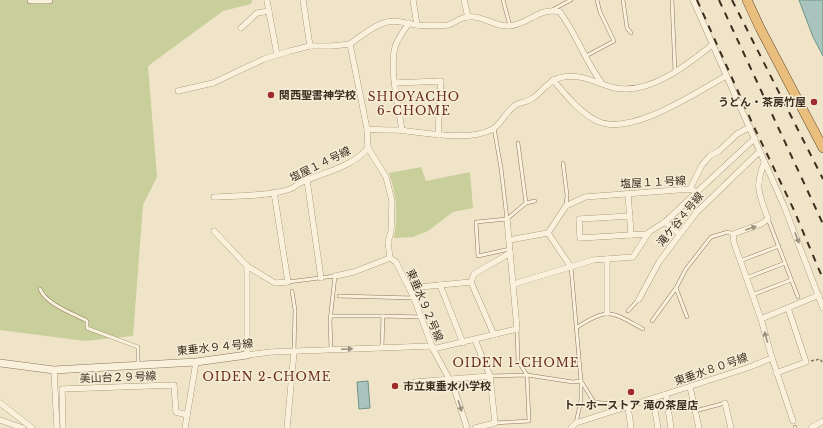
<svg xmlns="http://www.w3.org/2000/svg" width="823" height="428" font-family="'Libre Baskerville','Noto Sans JP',serif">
<rect width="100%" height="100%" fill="#f0e4c8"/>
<!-- green -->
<g fill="#c9cf9b">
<polygon points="0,0 252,0 251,4 223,11 148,66 157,177 143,205 133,336 85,341 0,330"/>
<path d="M421 167 426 181 470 172 473 208 453 212 428 231 413 237 394 238C398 213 397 197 389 173Z"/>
</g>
<!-- water -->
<g fill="#a9c4bc" stroke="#6f938a">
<polygon points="799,0 823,0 823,56 813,37"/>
<polygon points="368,381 370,408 359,409 357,382"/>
</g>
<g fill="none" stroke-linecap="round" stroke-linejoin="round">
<defs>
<g id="service">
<polyline points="503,0 510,26"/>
<polyline points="623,0 627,28 631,33"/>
<polyline points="672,0 675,72"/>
<polyline points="552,10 571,0"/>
<polyline points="586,56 614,41 600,12 597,0"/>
<polyline points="494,128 501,168 507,219"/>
<polyline points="563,163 567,195 566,206"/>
<polyline points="526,203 535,201"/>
<polyline points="507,219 476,222 478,256 510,249"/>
<polyline points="507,219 526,203 518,143"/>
<polyline points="768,219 798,297"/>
<polyline points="740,261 779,246"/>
<polyline points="571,267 581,381 581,400 576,423"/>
<polyline points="746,278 785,263"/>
<polyline points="288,282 335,276 330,321 331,349"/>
<polyline points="676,288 687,317"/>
<path d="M40 289C46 304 72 313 87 321V328L138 347V365"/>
<polyline points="292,291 295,310 294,352"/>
<polyline points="752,295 791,280"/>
<polyline points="339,296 414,298"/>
<polyline points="628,311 639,299"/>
<polyline points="331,316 383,316"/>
<polyline points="652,321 676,288 686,269 711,237 728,232 733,234"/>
<path d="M576 328C609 306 612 312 643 329"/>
<polyline points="517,329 518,361 527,375 573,382 581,381 594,402 611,404 617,409"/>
<polyline points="382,347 383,316 422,317"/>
<polyline points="490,376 527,375 529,421 495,423"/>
<polyline points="695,411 725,403"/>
<polyline points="795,427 795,428"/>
</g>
<g id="minor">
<polyline points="303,0 310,46"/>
<polyline points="413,0 417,25"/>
<polyline points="464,0 468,17"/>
<polyline points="693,0 784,206 823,308"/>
<polyline points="267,1 277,55"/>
<polyline points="241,28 257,13 269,11"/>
<path d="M350 44C361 36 374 25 387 22 397 19 407 24 417 25 426 26 439 26 448 25 455 23 460 17 468 17 483 15 494 27 509 26 530 24 538 7 560 12 576 34 585 60 601 82"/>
<polyline points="350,44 367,129"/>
<path d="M553 80C566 95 579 112 597 121 631 137 695 93 726 76"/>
<polyline points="395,83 441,81 438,135"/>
<polyline points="178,91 213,83 264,59 290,51 310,46 332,46 350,44"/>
<path d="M402 131C399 107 389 71 395 47 398 38 404 30 409 23"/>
<polyline points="368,148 386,177 392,201 391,232 388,242 390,258"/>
<polyline points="307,180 321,278"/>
<polyline points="690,189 702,165 710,156 719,151 737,134 750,127"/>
<polyline points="628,193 631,235"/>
<path d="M214 197C234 196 272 196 290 189 294 188 297 184 300 183 322 173 353 167 368 148L367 129C377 130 387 130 397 130 423 132 466 142 491 130 502 125 505 111 516 105 521 102 528 102 533 98 542 92 548 81 559 78 579 72 596 83 615 88 650 95 687 65 712 45"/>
<polyline points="630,216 579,219 580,238 647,234"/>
<polyline points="665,222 679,234"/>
<polyline points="214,231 247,266 275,283 288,282 274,192"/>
<polyline points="548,233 566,206 585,197 690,189 697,192 755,138"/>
<polyline points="548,233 571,267"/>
<polyline points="509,240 548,233"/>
<polyline points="390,258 396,262 414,298 433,349 454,388 467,428"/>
<polyline points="247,266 247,355 271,352 432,346"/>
<polyline points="335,276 354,272 390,258"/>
<polyline points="471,282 494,335"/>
<polyline points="514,284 593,260 633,257 649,232 665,222 697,192"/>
<polyline points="440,285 463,343"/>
<polyline points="409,288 471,282 474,274 510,253"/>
<polyline points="639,299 659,262 696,213 760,151"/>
<polyline points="607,313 607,259"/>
<polyline points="761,319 819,295"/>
<polyline points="433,349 517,329 507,219"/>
<polyline points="772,358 793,421"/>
<polyline points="54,370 57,428"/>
<polyline points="776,373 806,362 788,308"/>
<polyline points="415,382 490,376"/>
<polyline points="690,387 699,428"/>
<polyline points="666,395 671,428"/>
<polyline points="653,399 658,428"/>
<polyline points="0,403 32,428"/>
<polyline points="725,403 731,428"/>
<polyline points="628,407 631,428"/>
<polyline points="0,420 23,428"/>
<polyline points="63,428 62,389 174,385 176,412 187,415"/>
<polyline points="185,428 196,362"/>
<polyline points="287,428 294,352"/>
<polyline points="475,428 495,423 490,376 475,340"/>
<path d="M571 428 576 423 747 368 772 358 761 319 734 243 733 234 761 224 768 219C760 195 754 189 764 163"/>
<polyline points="811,428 823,421"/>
</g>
<g id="tertiary">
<polyline points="31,0 49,0"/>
<polyline points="0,363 54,370 196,362 247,355"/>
</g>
<polyline id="trunk" points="747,0 760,28 823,148"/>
</defs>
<!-- service casing -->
<use href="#service" stroke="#8d765c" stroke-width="4"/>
<!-- minor casing -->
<use href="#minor" stroke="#8d765c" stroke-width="6"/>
<!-- tertiary casing -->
<use href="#tertiary" stroke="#8d765c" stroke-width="8"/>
<!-- trunk casing -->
<use href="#trunk" stroke="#5b4430" stroke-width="10"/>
<!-- path -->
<polyline stroke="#8d765c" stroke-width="1.5" stroke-dasharray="3 2" stroke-linecap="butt" points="811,361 820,359 823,363"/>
<!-- service -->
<use href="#service" stroke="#faf1dc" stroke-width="3"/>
<!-- minor -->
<use href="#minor" stroke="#faf1dc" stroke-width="5.5"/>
<!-- tertiary -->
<use href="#tertiary" stroke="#faf1dc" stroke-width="7"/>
<!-- trunk -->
<use href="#trunk" stroke="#eabe7c" stroke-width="9"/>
<!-- rail -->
<g stroke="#3d2e20" stroke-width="2" stroke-dasharray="7 7" stroke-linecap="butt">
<polyline points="697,0 754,127 793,208 823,279"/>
<polyline points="719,0 823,224"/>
<polyline points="732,0 823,179"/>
</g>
</g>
<!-- one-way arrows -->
<defs><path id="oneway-solid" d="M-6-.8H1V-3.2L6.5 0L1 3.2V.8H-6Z"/></defs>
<g fill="#9c907e">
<use href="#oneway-solid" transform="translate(751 228) rotate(-19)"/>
<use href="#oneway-solid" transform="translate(797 238) rotate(69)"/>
<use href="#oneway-solid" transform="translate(766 337) rotate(-106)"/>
<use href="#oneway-solid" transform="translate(347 349) rotate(-3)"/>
<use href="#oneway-solid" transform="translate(460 406) rotate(72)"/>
</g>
<!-- markers -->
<g fill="#9e2a2b" stroke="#f7eed8" stroke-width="1.5">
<circle cx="271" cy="95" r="4"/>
<circle cx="814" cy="102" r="4"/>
<circle cx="395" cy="386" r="4"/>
<circle cx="631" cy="392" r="4"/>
</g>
<g text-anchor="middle" stroke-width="3" stroke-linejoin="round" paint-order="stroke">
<!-- poi labels -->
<g font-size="11" font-weight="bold" fill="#3d2e20" stroke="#f7eed8" text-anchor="start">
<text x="279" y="99">関西聖書神学校</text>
<text x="806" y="106" text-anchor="end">うどん・茶房竹屋</text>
<text x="403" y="390">市立東垂水小学校</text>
<text x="631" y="409" text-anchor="middle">トーホーストア 滝の茶屋店</text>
</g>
<!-- street labels -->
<g font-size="11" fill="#3d2e20" stroke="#f7eed8">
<text transform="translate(320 164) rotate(-26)" y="4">塩屋１４号線</text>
<text transform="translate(653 182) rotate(-3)" y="4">塩屋１１号線</text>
<text transform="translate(680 219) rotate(-51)" y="4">滝ケ谷４号線</text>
<text transform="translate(425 305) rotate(67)" y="4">東垂水９２号線</text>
<text transform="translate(215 347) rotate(-6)" y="4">東垂水９４号線</text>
<text transform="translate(711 369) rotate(-19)" y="4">東垂水８０号線</text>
<text transform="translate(118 377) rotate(-2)" y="4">美山台２９号線</text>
</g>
<!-- neighbourhood labels -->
<g font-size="12" letter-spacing="1" fill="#6b2e1e" stroke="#f7eed8">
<text x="414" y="101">SHIOYACHO<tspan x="414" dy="14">6-CHOME</tspan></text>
<text x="516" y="367">OIDEN 1-CHOME</text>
<text x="267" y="381">OIDEN 2-CHOME</text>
</g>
</g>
</svg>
